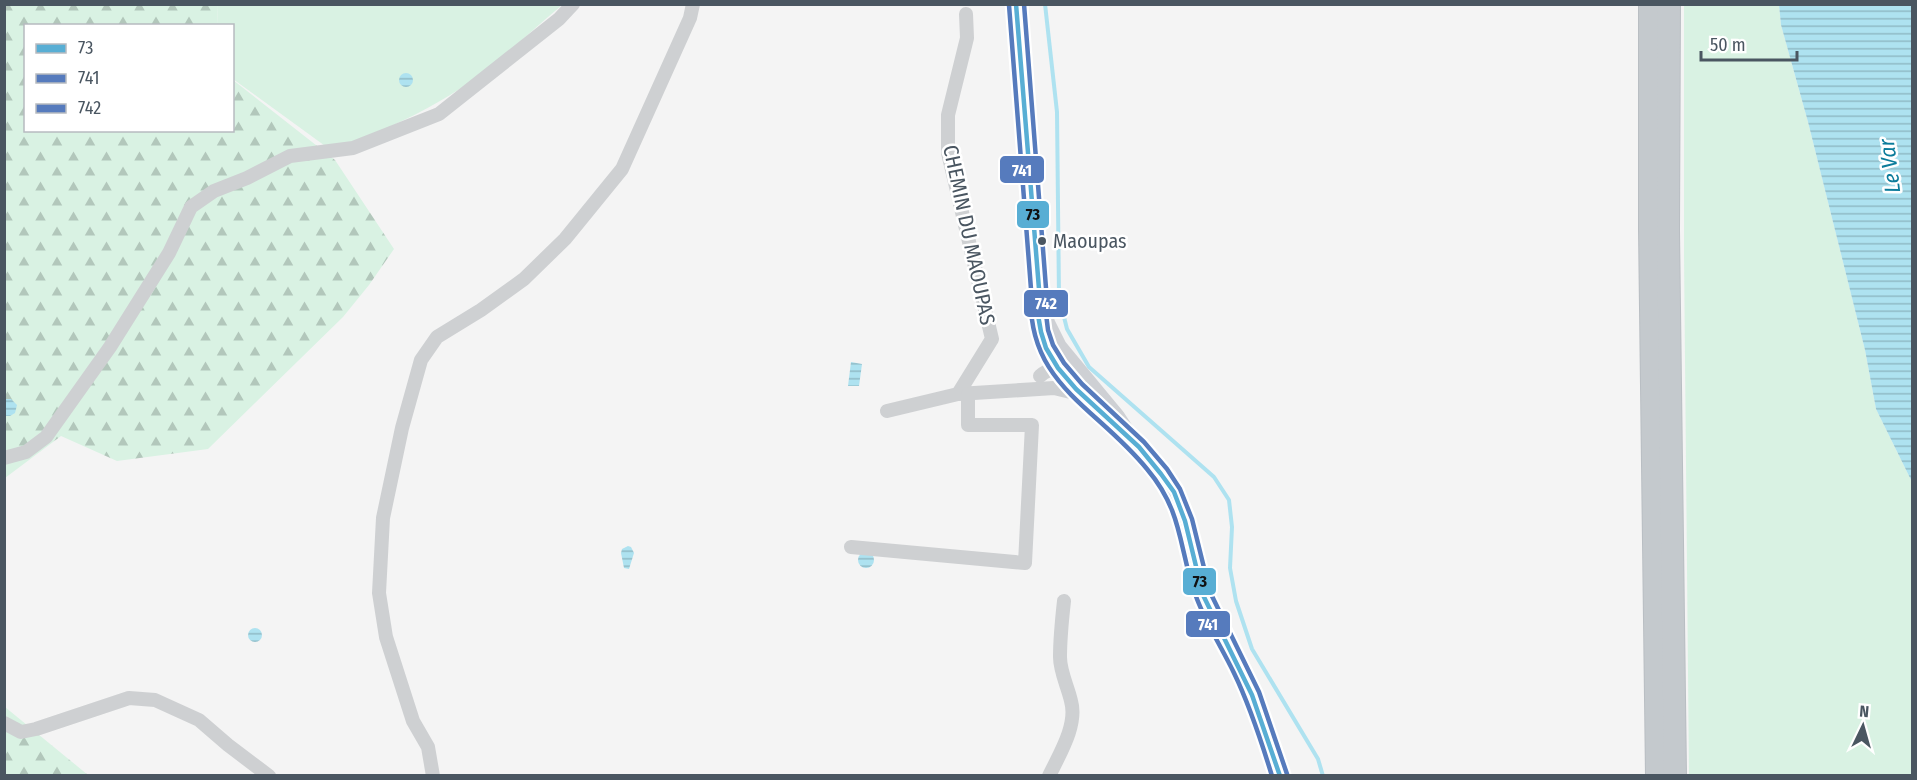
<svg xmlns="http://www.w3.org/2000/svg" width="1917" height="780" font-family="'Fira Sans Condensed',sans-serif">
<defs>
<pattern id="forest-firs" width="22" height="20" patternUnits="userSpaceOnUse" patternTransform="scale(1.5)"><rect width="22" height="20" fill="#d9f2e3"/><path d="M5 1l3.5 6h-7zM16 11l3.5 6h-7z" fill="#b2c7bb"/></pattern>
<pattern id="water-rules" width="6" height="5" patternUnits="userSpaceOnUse" patternTransform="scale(1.5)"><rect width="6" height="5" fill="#aee2f0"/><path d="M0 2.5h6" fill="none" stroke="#90bac6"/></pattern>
</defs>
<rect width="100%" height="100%" fill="#f4f4f4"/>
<!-- green -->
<g fill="#d9f2e3">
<path d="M217 5H562C523 38 485 76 440 101 406 121 368 136 332 151L233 79 232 26 218 25Z"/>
<polygon points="1684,5 1779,5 1781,25 1808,122 1865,350 1876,409 1912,482 1912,775 1689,775 1684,255"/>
</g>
<!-- forest -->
<g fill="url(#forest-firs)">
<polygon points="5,5 217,5 218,25 26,26 26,130 232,130 233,80 335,160 394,249 369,285 343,317 208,449 117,461 61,436 5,478"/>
<polygon points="5,707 88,775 5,775"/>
</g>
<!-- water -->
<g fill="url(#water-rules)">
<polygon points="1779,5 1912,5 1912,482 1876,409 1865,350 1808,122 1781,25"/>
<circle cx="406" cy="80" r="7"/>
<polygon points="851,362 862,364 859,386 848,386"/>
<polygon points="5,399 11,399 17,405 15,413 10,416 5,416"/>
<polygon points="628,546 631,547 634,553 629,569 624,568 621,553 622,549"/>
<circle cx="866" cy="560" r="8"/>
<circle cx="255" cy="635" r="7"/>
</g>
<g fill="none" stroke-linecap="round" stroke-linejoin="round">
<!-- stream -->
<polyline stroke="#aee2f0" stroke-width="4" points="1045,4 1057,112 1059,297 1067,329 1089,367 1214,477 1229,500 1232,527 1230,568 1236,601 1252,649 1318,759 1323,776"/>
<defs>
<g id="trunk">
<polyline points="1650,4 1650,230 1657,776"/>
<polyline points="1669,4 1668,230 1675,776"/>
</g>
</defs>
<!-- trunk casing -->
<use href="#trunk" stroke="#b9bec3" stroke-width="24"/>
<!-- minor -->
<g stroke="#ced0d2" stroke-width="14">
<polyline points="966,14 967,38 948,115 948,153 992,339 958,394 1054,388 1083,395"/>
<path d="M1040 376C1048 369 1058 366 1067 372"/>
<polyline points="887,411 958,394"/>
<polyline points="4,458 26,452 46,437 110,347 169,253 191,207 214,191 247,178 290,156 353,148 439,114 559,19 573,4"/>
<polyline points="851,547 1025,563 1032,425 968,425 968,394"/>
<polyline points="4,723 21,732 36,729 129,698 155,700 199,720 228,745 269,776"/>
<polyline points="433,776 428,747 413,721 386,637 379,593 383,518 402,428 421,360 437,337 481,310 524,279 565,239 622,169 690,18 693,4"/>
<path d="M1049 776C1059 755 1078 725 1071 701 1068 687 1060 672 1060 657 1060 638 1062 619 1064 601"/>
</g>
<!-- secondary -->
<g stroke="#ced0d4" stroke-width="18">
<polyline points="1016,4 1035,248 1039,289 1046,323 1058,347 1116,417 1129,437 1166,479 1183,511 1203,594 1212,616 1242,672 1262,719 1280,776"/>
<path d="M1043 338C1051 362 1067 378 1084 396"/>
</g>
<!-- trunk -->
<use href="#trunk" stroke="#c4c9cd" stroke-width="22"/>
<defs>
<polyline id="bus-1" points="1016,4 1039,289 1038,315 1041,332 1046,348 1058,368 1076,389 1139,447 1161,474 1174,492 1185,521 1203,595 1252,695 1280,776"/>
<path id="bus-2" d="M1009 5 1031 289C1025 384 1095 405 1147 469 1185 514 1178 550 1197 599 1207 625 1222 648 1234 673 1250 706 1261 740 1272 776"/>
<polyline id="bus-3" points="1024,4 1046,288 1046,314 1048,330 1053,345 1064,363 1082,384 1144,442 1167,469 1180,489 1192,519 1210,592 1259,692 1287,774"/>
</defs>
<!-- bus-1 casing -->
<use href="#bus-1" stroke="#fff" stroke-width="9"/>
<!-- bus-2 casing -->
<use href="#bus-2" stroke="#fff" stroke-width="9"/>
<!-- bus-3 casing -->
<use href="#bus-3" stroke="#fff" stroke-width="9"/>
<!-- bus-1 -->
<use href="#bus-1" stroke="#58aed4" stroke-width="4.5"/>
<!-- bus-2 -->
<use href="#bus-2" stroke="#567bbd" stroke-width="4.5"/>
<!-- bus-3 -->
<use href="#bus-3" stroke="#567bbd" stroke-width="4.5"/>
</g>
<!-- markers -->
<circle fill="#4a5661" stroke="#fff" stroke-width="2" cx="1042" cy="241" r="5"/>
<g text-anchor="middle" stroke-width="5" stroke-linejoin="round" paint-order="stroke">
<!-- bus labels -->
<g font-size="20" fill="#4a5661" stroke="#fff" text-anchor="start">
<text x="1053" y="248">Maoupas</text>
</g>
<!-- street labels -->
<g font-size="21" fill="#4a5661" stroke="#fff">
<text transform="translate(969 235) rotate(78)" y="7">CHEMIN DU MAOUPAS</text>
</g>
<!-- water labels -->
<g font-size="22" font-style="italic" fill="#0c7c9b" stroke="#fff">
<text transform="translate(1889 166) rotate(-97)" y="8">Le Var</text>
</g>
</g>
<g stroke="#fff" stroke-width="2">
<rect x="999" y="155" width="46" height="29" rx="6" fill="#567bbd"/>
<rect x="1016" y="200" width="34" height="29" rx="6" fill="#58aed4"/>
<rect x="1023" y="289" width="46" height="29" rx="6" fill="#567bbd"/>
<rect x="1182" y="567" width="35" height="29" rx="6" fill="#58aed4"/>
<rect x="1185" y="610" width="46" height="28" rx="6" fill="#567bbd"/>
</g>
<g font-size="16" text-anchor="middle" font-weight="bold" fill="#fff">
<text x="1022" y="176">741</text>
<text x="1046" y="309">742</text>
<text x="1208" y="630">741</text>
</g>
<g font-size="16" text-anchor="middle" font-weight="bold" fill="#111">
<text x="1033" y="220">73</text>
<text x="1200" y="587">73</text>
</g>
<!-- border -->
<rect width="1917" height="780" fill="none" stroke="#4a5661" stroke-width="12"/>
<!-- legend -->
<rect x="24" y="24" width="210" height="108" fill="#ffffff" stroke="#b7bbc0" stroke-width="1.5"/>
<rect x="36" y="44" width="30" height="9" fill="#58aed4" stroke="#b7bbc0" stroke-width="1.5"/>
<text x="78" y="54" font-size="18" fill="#4a5661">73</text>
<rect x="36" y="74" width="30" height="9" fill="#567bbd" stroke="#b7bbc0" stroke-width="1.5"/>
<text x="78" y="84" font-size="18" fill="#4a5661">741</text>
<rect x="36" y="104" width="30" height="9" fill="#567bbd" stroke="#b7bbc0" stroke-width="1.5"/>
<text x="78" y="114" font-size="18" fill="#4a5661">742</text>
<!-- north arrow -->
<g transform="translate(1863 726) rotate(5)" stroke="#ffffff" stroke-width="4.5" paint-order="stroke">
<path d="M0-4.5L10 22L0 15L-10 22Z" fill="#4a5661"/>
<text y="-9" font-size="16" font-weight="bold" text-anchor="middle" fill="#4a5661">N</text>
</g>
<!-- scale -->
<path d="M1701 51v9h96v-9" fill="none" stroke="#4a5661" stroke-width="3"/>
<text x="1710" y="51" font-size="18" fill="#4a5661" stroke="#ffffff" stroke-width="4.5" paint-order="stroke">50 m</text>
</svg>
